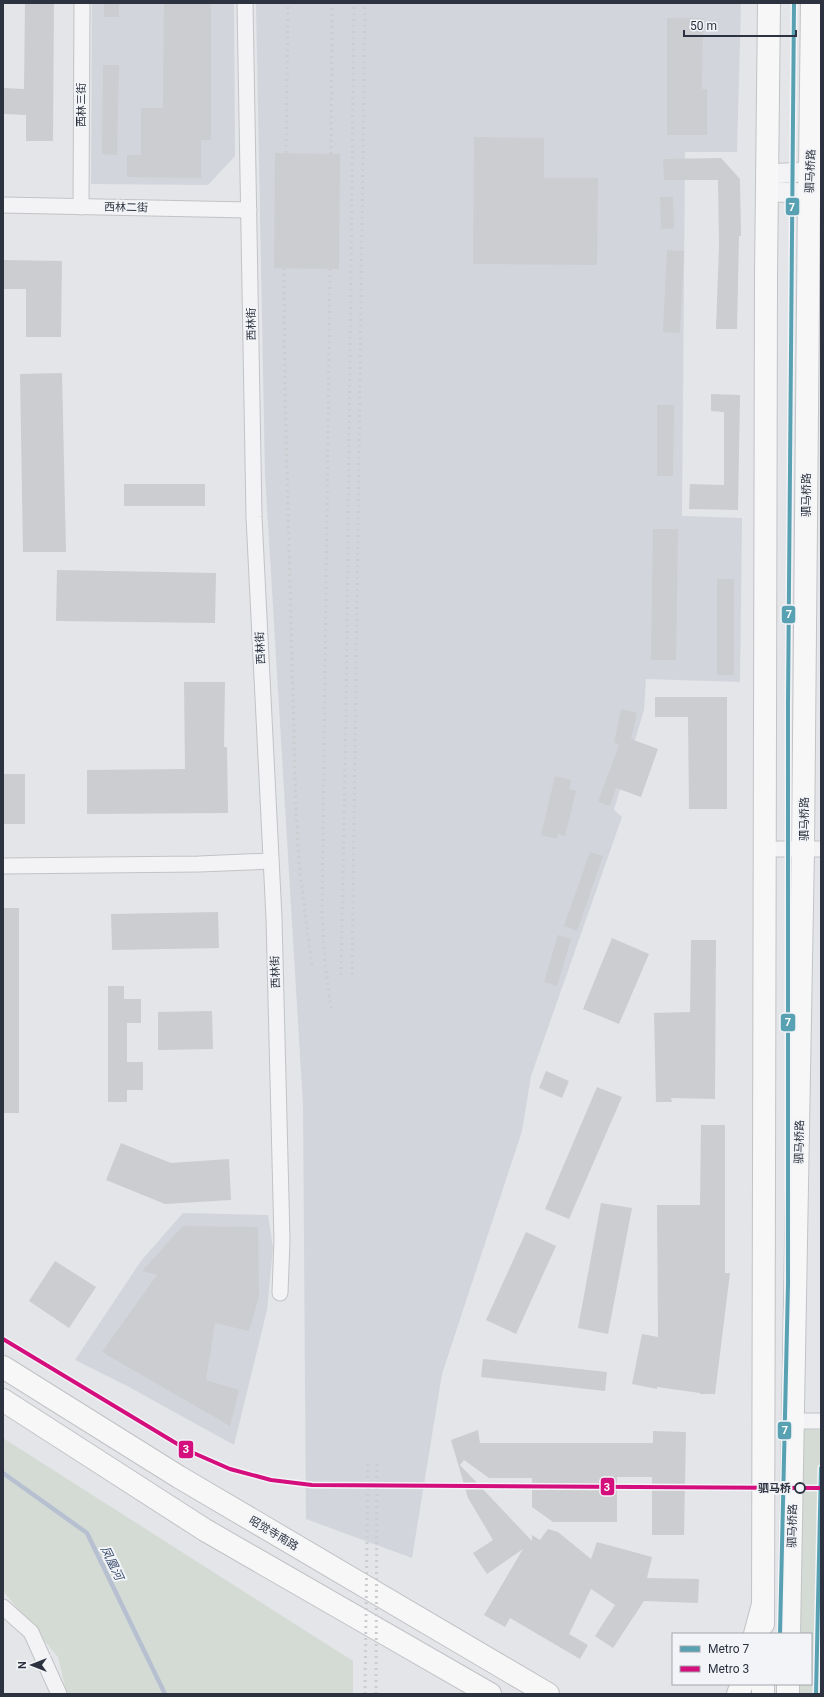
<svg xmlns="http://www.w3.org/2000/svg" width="824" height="1697" font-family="Roboto,'Noto Sans SC',sans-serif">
<rect width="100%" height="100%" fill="#e3e5e8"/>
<!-- built -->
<g fill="#d2d5db">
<polygon points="92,3 234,3 235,156 208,185 91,184"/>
<polygon points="256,3 741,3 737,152 685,152 682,516 742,518 740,682 646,679 644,710 614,810 622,817 531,1076 522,1131 442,1374 412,1558 306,1519 303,1105 265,474"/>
<polygon points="183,1213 268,1215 273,1248 267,1310 234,1445 129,1387 75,1360 141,1261"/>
</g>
<!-- green -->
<g fill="#d4dbd5">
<polygon points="803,1429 821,1430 821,1694 799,1694 799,1684 811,1684 811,1634 800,1634"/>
<polygon points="3,1438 353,1661 353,1694 67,1694 58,1657 3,1591"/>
</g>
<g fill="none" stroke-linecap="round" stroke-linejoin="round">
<!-- stream -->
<polyline stroke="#b6c0d0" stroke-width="4.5" points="3,1473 87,1533 165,1694"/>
</g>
<!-- building -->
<g fill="#cccdd0">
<polygon points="25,3 54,3 53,141 26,141 26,115 4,114 4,88 24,89"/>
<rect x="104" y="3" width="15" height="14"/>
<polygon points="164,3 211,3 211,140 201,140 201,178 127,177 127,155 141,155 141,108 163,108"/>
<polygon points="667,18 703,18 702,89 707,89 707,135 667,135"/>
<polygon points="103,65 119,65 117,155 102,154"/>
<polygon points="474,137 544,138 544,178 598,178 597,265 473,264"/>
<polygon points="275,153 340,154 339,269 274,268"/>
<polygon points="721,158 740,179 741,236 739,236 737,329 716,329 719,246 718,180 664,180 663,159"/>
<polygon points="660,197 673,197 674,228 661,229"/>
<polygon points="667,250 684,251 680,333 663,332"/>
<polygon points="3,260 62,261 61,337 26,337 26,289 3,289"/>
<polygon points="62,373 66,552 23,552 20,374"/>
<polygon points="711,394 740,395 738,510 689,509 690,484 724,485 724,412 711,411"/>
<polygon points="657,405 674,405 673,476 657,476"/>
<rect x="124" y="484" width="81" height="22"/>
<polygon points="653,529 678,529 676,660 651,660"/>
<polygon points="57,570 216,573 215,623 56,621"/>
<rect x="717" y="579" width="17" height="96"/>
<polygon points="184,682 225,682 224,747 227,747 228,813 87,814 87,770 185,769"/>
<polygon points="655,697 727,697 727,809 689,809 688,717 655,717"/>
<polygon points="621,709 637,713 631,739 658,749 641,797 616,788 610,806 598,802 619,745 614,743"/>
<rect x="3" y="774" width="22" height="50"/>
<polygon points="555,776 571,780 569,789 576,791 565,836 558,834 557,839 541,835"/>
<polygon points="590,852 603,856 577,931 564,926"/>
<rect x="3" y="908" width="16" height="205"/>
<polygon points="218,912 219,948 112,950 111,914"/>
<polygon points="558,935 571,939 557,986 544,982"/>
<polygon points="612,938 649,954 619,1024 583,1009"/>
<polygon points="691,940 716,940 715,1099 671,1098 672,1102 656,1102 654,1013 690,1012"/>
<polygon points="108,986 124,986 124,999 141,999 141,1023 127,1023 127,1062 143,1062 143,1090 127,1090 127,1102 108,1102"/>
<polygon points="212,1011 213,1049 158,1050 158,1012"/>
<polygon points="546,1071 569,1081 562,1098 539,1088"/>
<polygon points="597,1087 622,1097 569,1219 545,1209"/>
<polygon points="701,1125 725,1125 725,1273 730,1273 715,1394 700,1394 700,1393 657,1387 657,1389 632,1384 642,1334 658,1337 657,1205 700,1205"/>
<polygon points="121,1143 171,1163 229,1159 231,1200 165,1204 106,1180"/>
<polygon points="601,1203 632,1208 608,1334 578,1328"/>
<polygon points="183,1226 258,1227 259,1296 249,1331 215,1323 206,1380 239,1390 230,1426 102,1352 157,1275 142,1271"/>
<polygon points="526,1232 556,1246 516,1334 486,1320"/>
<polygon points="55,1261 96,1287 69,1328 29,1301"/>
<polygon points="483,1359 607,1372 605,1391 481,1377"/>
<polygon points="478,1430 480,1443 653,1443 653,1431 686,1432 684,1535 652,1535 652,1477 617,1477 617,1522 553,1522 532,1507 532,1478 489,1478 464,1460 460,1465 532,1541 532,1535 540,1540 548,1529 558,1532 591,1559 597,1542 652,1557 647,1578 699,1579 698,1603 644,1601 613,1648 595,1636 615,1605 591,1589 569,1634 588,1645 580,1659 510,1618 505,1627 484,1615 523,1549 487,1574 473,1553 493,1540 468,1498 451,1440"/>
</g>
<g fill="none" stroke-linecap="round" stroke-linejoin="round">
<defs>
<g id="minor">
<polyline points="245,3 254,517 274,918 282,1240 280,1293"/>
<polyline points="3,205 249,210"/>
<polyline points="81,207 82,3"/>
<polyline points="764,849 821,849"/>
<polyline points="3,866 199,864 271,861"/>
<polyline points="794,1421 821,1421"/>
<polyline points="3,1607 31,1632 59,1694"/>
</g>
<g id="tertiary">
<polyline points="767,174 821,171"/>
<polyline points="767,192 821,193"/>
</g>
<g id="secondary">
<polyline points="763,1624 766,276 769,3"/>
<polyline points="789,1634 803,849 809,193 810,171 812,3"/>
<polyline points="763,1694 763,1684"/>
<polyline points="788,1694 788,1684"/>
</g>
<g id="primary">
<polyline points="3,1367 179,1477 548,1694"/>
<polyline points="3,1400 205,1530 490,1694"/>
<polyline points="755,1634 763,1604"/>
<polyline points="738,1694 742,1684"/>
</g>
</defs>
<!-- minor casing -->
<use href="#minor" stroke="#c2c3c6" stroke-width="17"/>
<!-- tertiary casing -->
<use href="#tertiary" stroke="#c2c3c6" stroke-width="21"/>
<!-- secondary casing -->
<use href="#secondary" stroke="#c2c3c6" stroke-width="24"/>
<!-- primary casing -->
<use href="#primary" stroke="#c0c2c5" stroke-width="24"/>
<!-- minor -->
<use href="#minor" stroke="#f3f3f5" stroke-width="15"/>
<!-- tertiary -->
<use href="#tertiary" stroke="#f3f3f5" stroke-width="19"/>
<!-- secondary -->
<use href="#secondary" stroke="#f7f7f7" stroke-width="22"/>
<!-- primary -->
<use href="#primary" stroke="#f7f7f7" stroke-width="22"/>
<!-- rail -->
<g stroke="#cccdd0" stroke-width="3" stroke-dasharray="2 4" stroke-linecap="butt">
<polyline points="286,153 288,3"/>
<polyline points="331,154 332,3"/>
<polyline points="284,268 285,394 296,810 299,864 312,967"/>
<polyline points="330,269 322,915 325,963 331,1009"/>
<polyline points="341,975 346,718 354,3"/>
<polyline points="352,975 365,3"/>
<polyline points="365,1694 368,1460"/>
<polyline points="376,1694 377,1460"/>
</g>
<defs>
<g id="metro-1">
<polyline points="780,1634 788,1284 788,703 794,3"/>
<polyline points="816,1694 821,1468"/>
</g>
<polyline id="metro-2" points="3,1339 189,1451 230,1469 271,1480 312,1485 821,1488"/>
</defs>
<!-- metro-1 casing -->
<use href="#metro-1" stroke="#f2f4f7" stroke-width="7"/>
<!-- metro-2 casing -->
<use href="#metro-2" stroke="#f2f4f7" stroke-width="7"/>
<!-- metro-1 -->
<use href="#metro-1" stroke="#57a1b2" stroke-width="4"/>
<!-- metro-2 -->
<use href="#metro-2" stroke="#d40f7d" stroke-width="4"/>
</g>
<!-- markers -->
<circle fill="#f2f4f7" stroke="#2c323f" stroke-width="2" cx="800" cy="1488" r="5"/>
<g text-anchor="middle" stroke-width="4" stroke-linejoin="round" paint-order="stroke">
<!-- street labels -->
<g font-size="11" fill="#2c323f" stroke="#f2f4f7">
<text transform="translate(81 105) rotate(-90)" y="4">西林三街</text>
<text transform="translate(810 171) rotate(-88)" y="4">驷马桥路</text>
<text transform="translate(126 207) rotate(1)" y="4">西林二街</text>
<text transform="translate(251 324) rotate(-91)" y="4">西林街</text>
<text transform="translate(806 495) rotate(-90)" y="4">驷马桥路</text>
<text transform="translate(260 648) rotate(-93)" y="4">西林街</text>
<text transform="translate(804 819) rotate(-90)" y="4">驷马桥路</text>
<text transform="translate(275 972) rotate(-92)" y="4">西林街</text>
<text transform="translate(799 1142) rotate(-89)" y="4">驷马桥路</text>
<text transform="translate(792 1526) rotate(-89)" y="4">驷马桥路</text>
<text transform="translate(274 1533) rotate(31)" y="4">昭觉寺南路</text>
</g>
<!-- stop labels -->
<g font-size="11" font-weight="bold" fill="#2c323f" stroke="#f2f4f7" text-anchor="end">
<text x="791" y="1492">驷马桥</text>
</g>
<!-- water labels -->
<g font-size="12" font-style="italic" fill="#3b4e6e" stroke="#f2f4f7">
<text transform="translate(112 1563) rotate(64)" y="4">凤凰河</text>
</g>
</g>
<g stroke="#f2f4f7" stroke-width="1.5">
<rect x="785" y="197" width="15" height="19" rx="4" fill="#57a1b2"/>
<rect x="781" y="605" width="15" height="19" rx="4" fill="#57a1b2"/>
<rect x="780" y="1013" width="16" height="19" rx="4" fill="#57a1b2"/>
<rect x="777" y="1421" width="15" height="19" rx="4" fill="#57a1b2"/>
<rect x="178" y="1440" width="16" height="19" rx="4" fill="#d40f7d"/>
<rect x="600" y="1477" width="15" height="19" rx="4" fill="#d40f7d"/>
</g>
<g font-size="11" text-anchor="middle" font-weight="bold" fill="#fff">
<text x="792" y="211">7</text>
<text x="789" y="618">7</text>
<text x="788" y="1026">7</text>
<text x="785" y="1434">7</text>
<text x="186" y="1453">3</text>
<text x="607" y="1491">3</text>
</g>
<!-- border -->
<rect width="824" height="1697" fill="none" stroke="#2c323f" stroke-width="8"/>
<!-- legend -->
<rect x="672" y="1633" width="140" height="52" fill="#f2f4f7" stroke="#a3a6ad"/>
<rect x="680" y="1646" width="20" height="6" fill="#57a1b2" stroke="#a3a6ad"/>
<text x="708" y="1653" font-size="12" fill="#2c323f">Metro 7</text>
<rect x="680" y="1666" width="20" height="6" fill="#d40f7d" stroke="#a3a6ad"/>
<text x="708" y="1673" font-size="12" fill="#2c323f">Metro 3</text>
<!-- north arrow -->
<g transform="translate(32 1665) rotate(270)" stroke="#f2f4f7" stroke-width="3" paint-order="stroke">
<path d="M0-3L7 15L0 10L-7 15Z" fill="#2c323f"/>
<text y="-6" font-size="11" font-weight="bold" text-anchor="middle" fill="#2c323f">N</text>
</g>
<!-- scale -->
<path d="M684 30v6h112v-6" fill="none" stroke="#2c323f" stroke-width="2"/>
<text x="690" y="30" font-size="12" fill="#2c323f" stroke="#f2f4f7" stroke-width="3" paint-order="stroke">50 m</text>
</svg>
